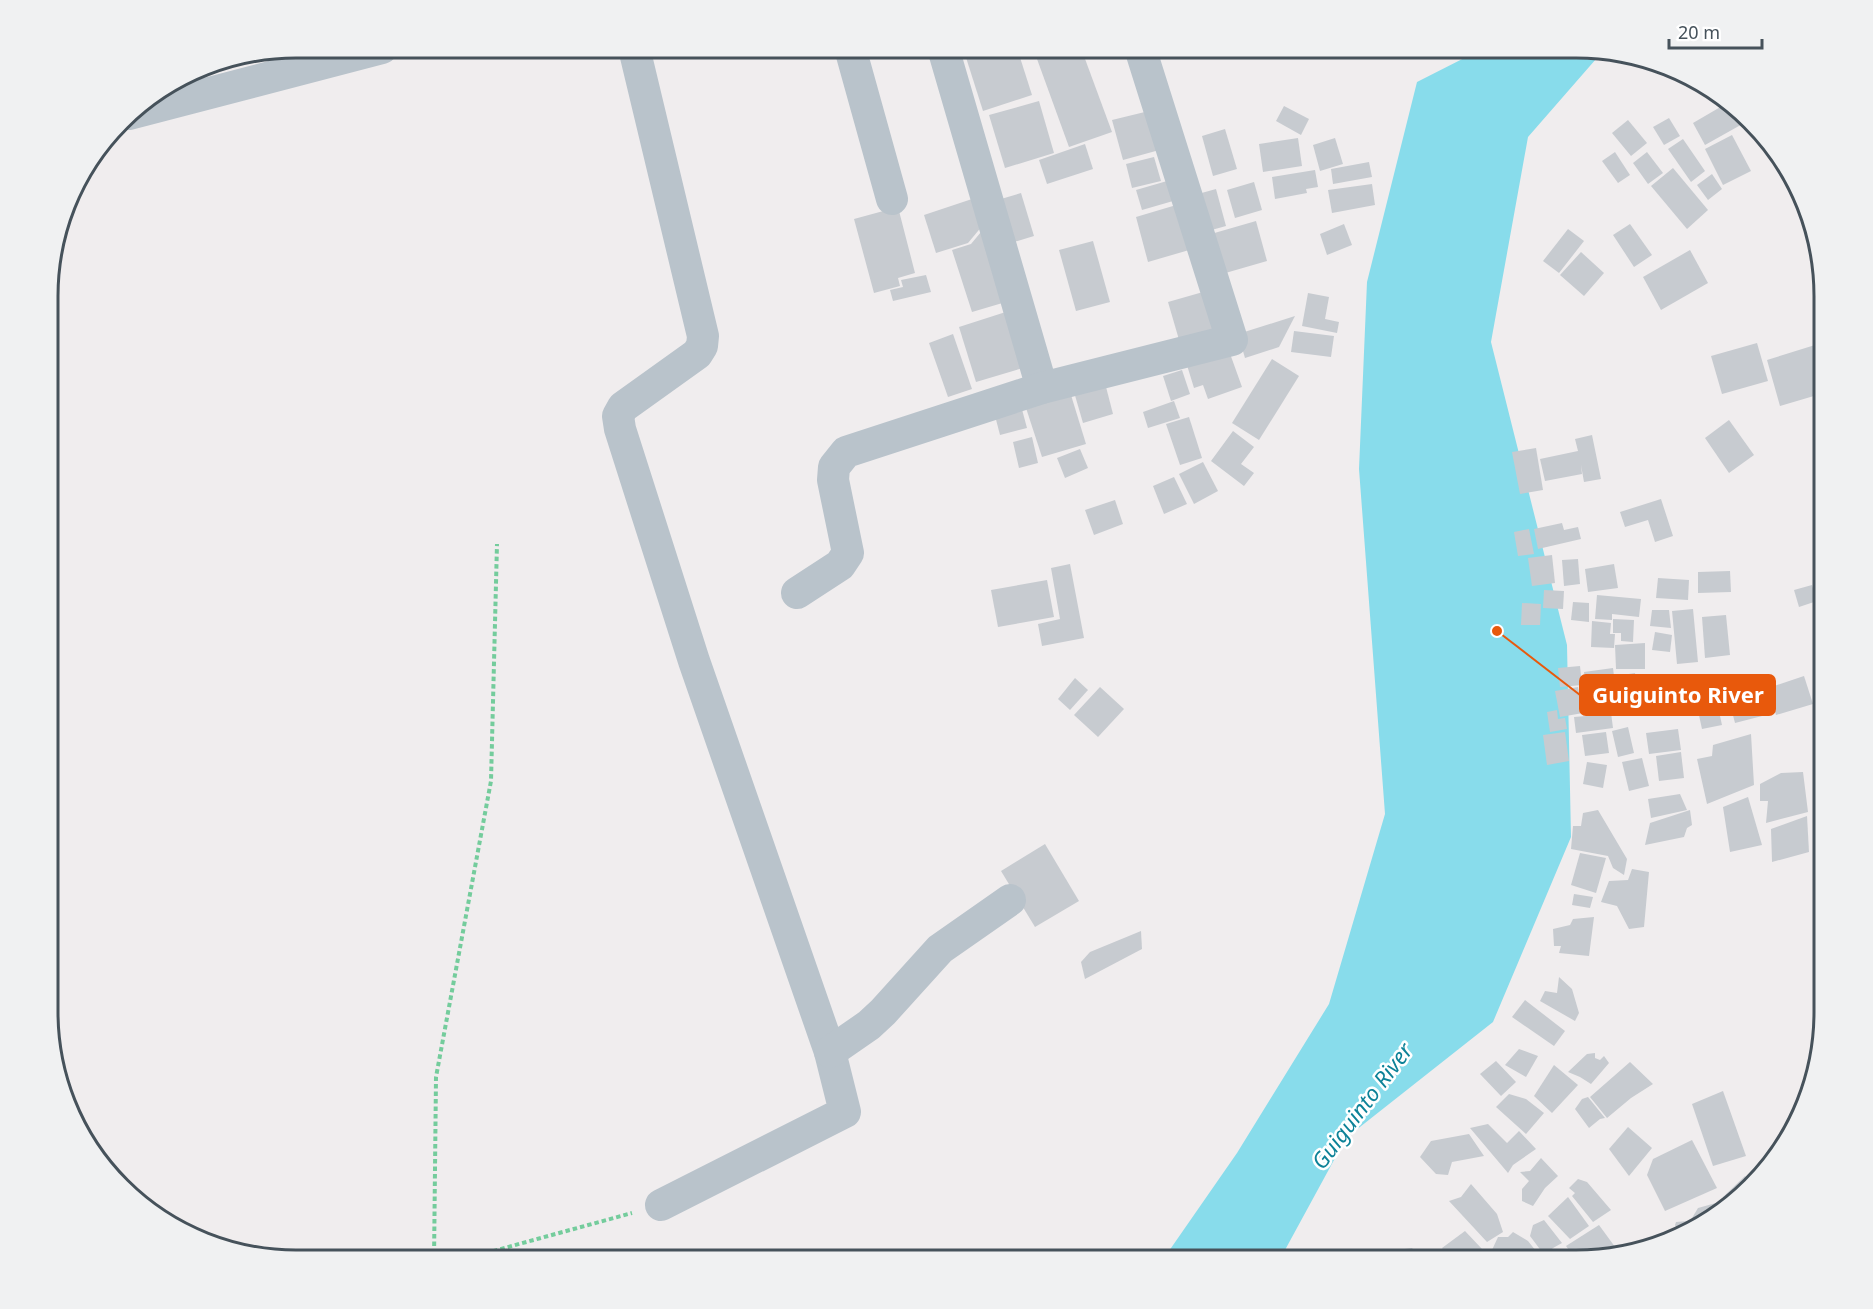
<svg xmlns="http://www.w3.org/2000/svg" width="1873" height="1309" font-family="'Noto Sans',sans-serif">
<rect width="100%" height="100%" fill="#f0edee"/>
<!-- water -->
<polygon fill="#88dceb" points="1484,48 1592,49 1603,51 1528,137 1491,342 1567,645 1571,837 1493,1022 1346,1138 1279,1261 1162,1261 1237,1153 1329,1004 1385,814 1359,469 1367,282 1417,82"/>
<!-- building -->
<g fill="#c7cbd0">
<polygon points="963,48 1017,48 1032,95 983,111"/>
<polygon points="1068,48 1081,48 1112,132 1069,147 1037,59"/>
<polygon points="1039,101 1054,153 1005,168 989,115"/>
<polygon points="1729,102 1746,122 1705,145 1693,123"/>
<polygon points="1284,106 1309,119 1301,135 1276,121"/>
<polygon points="1153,110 1163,149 1123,160 1112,120"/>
<polygon points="1669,118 1680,136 1664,145 1653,127"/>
<polygon points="1628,120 1647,143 1631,156 1612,133"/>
<polygon points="1225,129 1237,169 1213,176 1202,136"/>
<polygon points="1732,135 1751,171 1723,185 1705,149"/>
<polygon points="1298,138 1302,166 1263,172 1259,144"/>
<polygon points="1335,138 1343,164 1320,171 1313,145"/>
<polygon points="1683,139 1705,171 1691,182 1668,149"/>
<polygon points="1085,144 1093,169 1047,184 1039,160"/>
<polygon points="1615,152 1630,175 1618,183 1602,161"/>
<polygon points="1647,152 1663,173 1648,184 1633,163"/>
<polygon points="1154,157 1161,181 1132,188 1126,164"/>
<polygon points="1369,162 1372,177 1333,184 1331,169"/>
<polygon points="1673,168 1708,210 1687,229 1651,186"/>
<polygon points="1315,170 1318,187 1306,189 1307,193 1275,199 1272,177"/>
<polygon points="1712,174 1722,189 1708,200 1697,185"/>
<polygon points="1174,179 1180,199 1142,210 1136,190"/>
<polygon points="1254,182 1262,210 1235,218 1227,190"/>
<polygon points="1372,184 1375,205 1332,213 1328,190"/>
<polygon points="1216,189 1226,226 1208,231 1198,194"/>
<polygon points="1021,193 1034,236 1014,242 1001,199"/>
<polygon points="981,196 988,219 968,243 936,253 924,215"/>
<polygon points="1183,203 1196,248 1148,262 1136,217"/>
<polygon points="898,207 915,273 898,278 900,286 874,293 854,219"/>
<polygon points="991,220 1016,299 972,312 952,250 971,244"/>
<polygon points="1256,221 1267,261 1222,274 1211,234"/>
<polygon points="1344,224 1352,245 1327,255 1320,234"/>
<polygon points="1630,224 1652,255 1634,267 1613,235"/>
<polygon points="1568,229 1584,241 1559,273 1543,261"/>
<polygon points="1093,241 1110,302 1076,311 1059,250"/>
<polygon points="1690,250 1708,283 1661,310 1643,277"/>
<polygon points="1581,252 1604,273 1584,296 1560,275"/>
<polygon points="926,275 931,292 893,301 890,290 903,287 901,280"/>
<polygon points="1210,290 1224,338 1182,350 1168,302"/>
<polygon points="1308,293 1329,297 1325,319 1339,322 1337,333 1302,326"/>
<polygon points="1015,309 1033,365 976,382 959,327"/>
<polygon points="1295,316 1279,347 1245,358 1238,334"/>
<polygon points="1294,331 1334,336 1331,357 1291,352"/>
<polygon points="953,334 972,389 948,397 929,343"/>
<polygon points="1757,343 1768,381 1722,394 1711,356"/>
<polygon points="1815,345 1824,376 1824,393 1780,406 1767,360"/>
<polygon points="1228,348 1242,387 1208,399 1203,385 1194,388 1186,362"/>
<polygon points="1272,359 1299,376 1259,440 1232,423"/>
<polygon points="1182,370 1190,394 1171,401 1163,376"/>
<polygon points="1105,383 1113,414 1083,423 1074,392"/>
<polygon points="1071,395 1086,444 1042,457 1026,408"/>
<polygon points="1174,401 1180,418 1148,428 1143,412"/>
<polygon points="1020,402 1027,428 1000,435 993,408"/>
<polygon points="1189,417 1202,458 1180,465 1166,424"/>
<polygon points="1729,420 1754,455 1729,473 1705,438"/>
<polygon points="1233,431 1254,447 1241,464 1254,473 1244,486 1211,461"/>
<polygon points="1592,435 1601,479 1584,482 1581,465 1582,474 1545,481 1540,459 1578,451 1575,439"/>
<polygon points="1032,437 1038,463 1019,468 1013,442"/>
<polygon points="1536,448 1543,490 1520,494 1512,452"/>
<polygon points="1080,449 1088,468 1065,478 1057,458"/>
<polygon points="1203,462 1218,491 1194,504 1179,474"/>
<polygon points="1174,477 1187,504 1164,514 1153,486"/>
<polygon points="1661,499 1673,536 1655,542 1648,520 1625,527 1620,512"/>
<polygon points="1115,500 1123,524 1094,535 1085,510"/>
<polygon points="1562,523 1564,530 1578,527 1581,539 1538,549 1534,529"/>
<polygon points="1529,529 1534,554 1518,556 1514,532"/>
<polygon points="1552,555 1555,583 1532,586 1528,558"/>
<polygon points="1578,559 1580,584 1564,586 1562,560"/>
<polygon points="1070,564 1084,638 1042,646 1038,624 1060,619 1051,568"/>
<polygon points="1614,564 1618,588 1588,592 1585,569"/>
<polygon points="1730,571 1731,592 1698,593 1698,572"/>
<polygon points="1658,578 1689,580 1688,600 1656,598"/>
<polygon points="1047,580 1054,617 998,627 991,590"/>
<polygon points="1812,585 1817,601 1799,607 1794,590"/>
<polygon points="1544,590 1564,591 1563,609 1543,608"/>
<polygon points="1597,595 1641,599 1639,617 1612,614 1612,620 1595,619"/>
<polygon points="1573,602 1589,603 1589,622 1571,620"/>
<polygon points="1522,603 1541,604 1540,625 1521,625"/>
<polygon points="1693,609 1698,662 1677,664 1672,611"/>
<polygon points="1652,610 1669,610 1671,628 1650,626"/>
<polygon points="1726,615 1730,655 1705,658 1702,617"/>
<polygon points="1613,619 1634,620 1633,642 1621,641 1621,633 1613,633"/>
<polygon points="1592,621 1611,623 1610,634 1615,634 1614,648 1591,647"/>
<polygon points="1655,632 1672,635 1670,652 1652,650"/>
<polygon points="1645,643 1645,669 1616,669 1615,645"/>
<polygon points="1824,659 1824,702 1813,662"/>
<polygon points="1580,666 1582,685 1560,687 1558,668"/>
<polygon points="1613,668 1617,699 1588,703 1584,672"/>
<polygon points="1635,673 1638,696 1619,699 1616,676"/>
<polygon points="1804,676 1813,704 1776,715 1768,688"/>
<polygon points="1757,677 1766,715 1735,723 1725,685"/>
<polygon points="1075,678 1088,690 1070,710 1058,699"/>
<polygon points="1713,684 1722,725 1702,729 1693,688"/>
<polygon points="1100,687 1124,709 1098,737 1074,715"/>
<polygon points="1578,687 1583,713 1560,717 1555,691"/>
<polygon points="1610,705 1613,728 1576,733 1574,717 1586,716 1585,709"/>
<polygon points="1557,710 1558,719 1565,718 1567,729 1550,732 1547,712"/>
<polygon points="1628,727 1634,753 1618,757 1612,731"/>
<polygon points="1678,729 1681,750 1649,754 1646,733"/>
<polygon points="1565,732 1569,761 1547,765 1543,735"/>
<polygon points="1606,732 1609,753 1585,756 1582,735"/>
<polygon points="1751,734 1754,785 1707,804 1697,759 1712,756 1713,745"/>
<polygon points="1681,752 1684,778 1659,781 1656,756"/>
<polygon points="1642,758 1649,786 1629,791 1622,762"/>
<polygon points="1587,762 1607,765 1603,788 1583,784"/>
<polygon points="1803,772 1808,812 1766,823 1768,801 1760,801 1760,784 1781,773"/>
<polygon points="1680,794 1687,810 1651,818 1648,799"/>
<polygon points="1748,797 1762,845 1730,852 1723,807"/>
<polygon points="1598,810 1627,859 1624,875 1613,868 1608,856 1571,849 1573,826 1581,826 1583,813"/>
<polygon points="1690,810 1692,825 1687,828 1684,837 1645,845 1650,823"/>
<polygon points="1807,816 1809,852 1772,862 1771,829"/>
<polygon points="1045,844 1079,901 1035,927 1001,871"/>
<polygon points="1580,853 1606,858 1596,893 1571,885"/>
<polygon points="1632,869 1649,872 1644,927 1629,929 1617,906 1601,902 1609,881 1628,880"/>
<polygon points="1574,894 1593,897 1590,908 1572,905"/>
<polygon points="1594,917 1589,956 1559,953 1561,946 1554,946 1553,929 1570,925 1573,919"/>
<polygon points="1141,931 1142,949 1085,979 1081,962 1090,952"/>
<polygon points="1559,977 1572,989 1579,1013 1575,1021 1540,1001 1545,991 1557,993"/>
<polygon points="1525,1000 1565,1031 1554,1046 1512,1017"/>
<polygon points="1519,1049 1538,1056 1526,1077 1505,1065"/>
<polygon points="1595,1053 1595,1058 1600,1060 1604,1056 1609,1063 1591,1084 1580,1077 1568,1072 1587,1054"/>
<polygon points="1496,1061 1516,1082 1501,1096 1480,1074"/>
<polygon points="1630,1062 1653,1084 1631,1098 1607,1118 1590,1097"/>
<polygon points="1554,1065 1578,1085 1552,1113 1534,1096"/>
<polygon points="1723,1091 1746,1156 1713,1166 1692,1104"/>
<polygon points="1509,1094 1526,1099 1544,1113 1526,1134 1496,1107"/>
<polygon points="1588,1097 1605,1118 1600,1119 1589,1128 1575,1109 1582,1099"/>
<polygon points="1488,1124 1507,1143 1519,1131 1536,1149 1513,1165 1508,1173 1470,1128"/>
<polygon points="1628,1127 1652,1148 1629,1176 1609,1149"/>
<polygon points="1469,1134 1484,1156 1452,1162 1448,1175 1436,1174 1420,1157 1431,1141"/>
<polygon points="1692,1140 1717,1188 1665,1211 1647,1175 1653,1159"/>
<polygon points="1541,1158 1558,1176 1545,1188 1533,1206 1522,1201 1522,1189 1529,1181 1520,1172 1530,1171"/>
<polygon points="1745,1176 1751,1182 1725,1204 1723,1197"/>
<polygon points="1578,1179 1587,1182 1611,1210 1593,1222 1572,1196 1575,1193 1569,1188"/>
<polygon points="1471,1184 1497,1214 1503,1232 1487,1242 1449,1201 1461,1197"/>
<polygon points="1568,1197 1589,1226 1570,1239 1548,1216"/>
<polygon points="1716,1203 1718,1209 1697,1226 1692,1218 1698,1208"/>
<polygon points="1544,1220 1562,1243 1553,1248 1545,1256 1530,1236 1533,1225"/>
<polygon points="1688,1221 1691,1227 1678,1231 1675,1225 1676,1222"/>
<polygon points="1599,1225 1618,1251 1577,1261 1566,1246"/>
<polygon points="1465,1231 1482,1249 1466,1261 1452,1261 1442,1248"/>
<polygon points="1513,1232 1528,1241 1540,1256 1530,1261 1483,1261 1482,1259 1492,1250 1498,1237 1508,1237"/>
<polygon points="1412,1248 1423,1261 1381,1261 1380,1259 1397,1250"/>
</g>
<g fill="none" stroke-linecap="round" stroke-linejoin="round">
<!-- path -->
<g stroke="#74cc9c" stroke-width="4" stroke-dasharray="4.5 3" stroke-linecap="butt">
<polyline points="434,1261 436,1077 491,781 497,544"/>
<polyline points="457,1261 632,1213"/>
</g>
<!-- minor -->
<g stroke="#b9c3cb" stroke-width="32">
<polyline points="634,48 703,336 702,346 697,354 623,407 618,416 620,429 694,661 830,1052 845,1112 661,1205"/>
<polyline points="850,48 892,199"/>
<polyline points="943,48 1042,388"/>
<polyline points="129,114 382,48"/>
<polyline points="797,593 840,565 848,553 833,480 834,467 846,452 1042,388 1232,340 1140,48"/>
<polyline points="830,1052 869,1025 883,1012 940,949 1010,900"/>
</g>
</g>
<g text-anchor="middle" stroke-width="5" stroke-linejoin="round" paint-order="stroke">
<!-- water labels -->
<g font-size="22" font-style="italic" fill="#0d8298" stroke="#fff">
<text transform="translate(1362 1106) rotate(-53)" y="8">Guiguinto River</text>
</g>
</g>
<!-- crop -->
<path d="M0 0H1873V1309H0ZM296 58H1576A238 238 0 0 1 1814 296V1012A238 238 0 0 1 1576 1250H296A238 238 0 0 1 58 1012V296A238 238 0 0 1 296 58Z" fill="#f0f1f2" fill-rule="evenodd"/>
<path fill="none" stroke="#46525b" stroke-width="3" d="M296 58H1576A238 238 0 0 1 1814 296V1012A238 238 0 0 1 1576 1250H296A238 238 0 0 1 58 1012V296A238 238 0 0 1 296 58Z"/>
<!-- callouts -->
<path fill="none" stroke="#e8590c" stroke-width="2" d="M1497 631L1580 695"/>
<circle fill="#e8590c" stroke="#fff" stroke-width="2" cx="1497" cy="631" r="6"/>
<rect fill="#e8590c" stroke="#e8590c" stroke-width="2" x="1580" y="675" width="195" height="40" rx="6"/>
<g font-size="22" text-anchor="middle" font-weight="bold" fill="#fff">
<text x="1678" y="703">Guiguinto River</text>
</g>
<!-- scale -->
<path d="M1669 39v9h93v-9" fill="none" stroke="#46525b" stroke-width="3"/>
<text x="1678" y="39" font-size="18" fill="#46525b" stroke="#ffffff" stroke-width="4.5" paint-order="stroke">20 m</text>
</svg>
